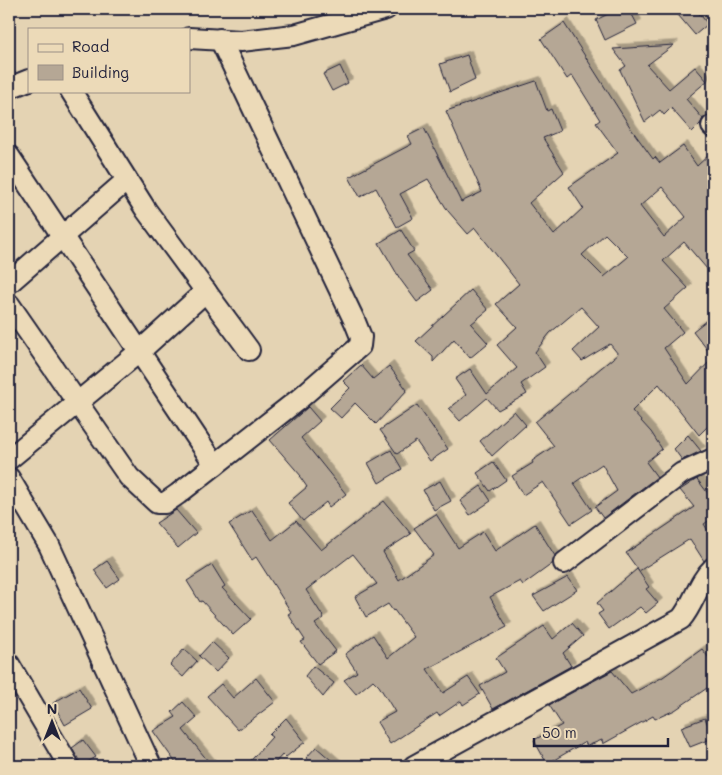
<svg xmlns="http://www.w3.org/2000/svg" width="722" height="775" font-family="Mali,sans-serif">
<defs>
<filter id="shadow"><feDropShadow dx="4.5" dy="-4.5" stdDeviation="0" flood-color="#0004"/></filter>
</defs>
<rect width="100%" height="100%" fill="#e4d3b3"/>
<filter id="ink" filterUnits="userSpaceOnUse"><feTurbulence type="fractalNoise" baseFrequency=".02" numOctaves="2"/><feDisplacementMap in="SourceGraphic" scale="10" xChannelSelector="R" yChannelSelector="G"/><feConvolveMatrix kernelMatrix="1 2 1 2 8 2 1 2 1" color-interpolation-filters="sRGB"/></filter>
<g filter="url(#ink)">
<!-- building -->
<g fill="#b5a795" stroke="#22223b" fill-rule="evenodd" filter="url(#shadow)">
<polygon points="618,9 629,9 637,24 605,40 596,20"/>
<polygon points="673,9 695,9 708,24 695,35"/>
<path d="M564 23 632 130 653 159 655 157 660 163 683 146 697 166 713 151V276L684 242 663 261 688 288 664 309 683 332 664 348 688 384 713 358V421L699 435 659 384 632 411 651 432 662 449 646 462 657 477 603 518 595 507 617 491 602 464 574 483 592 510 571 524 543 482 523 495 512 476 533 463 532 461 554 446 535 422 618 354 610 344 582 361 573 351 599 327 581 307 550 333 535 352 545 367 521 384 527 394 498 410 487 398 460 421 449 409 466 395 455 379 470 369 487 394 517 368 497 345 517 327 496 304 519 284 475 228 468 234 448 211 428 179 400 194 413 218 397 227 376 188 360 197 349 177 412 144 408 136 424 128 461 202 482 192 446 111 536 81 547 111 551 109 560 131 543 138 564 172 529 203 554 235 583 208 569 187 618 153 596 123 600 120 572 75 567 79 541 39ZM662 187 686 217 664 237 640 206ZM605 234 628 257 604 277 582 255Z"/>
<polygon points="674,45 647,65 669,89 695,67 707,81 686,99 703,119 700,124 692,132 671,108 664,115 660,110 645,122 620,70 626,66 613,49"/>
<polygon points="467,55 475,80 450,92 440,64"/>
<polygon points="340,66 348,83 332,91 323,74"/>
<polygon points="401,230 414,251 407,255 433,290 417,302 400,279 379,243"/>
<polygon points="471,290 488,310 471,324 488,343 470,358 454,339 433,362 433,357 416,341"/>
<polygon points="707,320 713,328 713,357 693,331"/>
<polygon points="361,365 373,379 389,366 407,390 376,424 355,403 341,418 330,408 350,388 343,381"/>
<polygon points="417,405 448,449 430,461 416,441 397,454 380,430"/>
<polygon points="308,407 320,421 301,438 346,494 329,507 326,502 303,521 288,503 307,487 300,477 301,476 270,440"/>
<polygon points="514,411 526,425 492,456 480,441"/>
<polygon points="688,435 701,451 682,460 674,449"/>
<polygon points="391,450 402,469 379,483 368,463"/>
<polygon points="493,462 506,480 490,491 477,473"/>
<polygon points="697,479 713,500 713,518 704,524 713,539 713,556 704,561 690,539 639,571 626,553 694,507 680,490"/>
<polygon points="440,481 451,501 434,510 423,490"/>
<polygon points="481,486 491,501 470,515 460,501"/>
<polygon points="384,501 411,534 383,552 399,580 434,555 414,528 436,514 458,548 483,532 495,551 535,524 555,556 552,564 523,585 520,581 490,597 507,627 427,669 443,693 468,677 480,694 463,705 461,701 439,716 437,713 390,744 377,722 395,712 379,686 373,680 356,694 344,680 357,672 345,654 373,635 388,658 414,637 394,610 393,611 388,604 366,617 355,597 377,584 353,554 306,590 324,618 315,624 336,651 318,664 301,642 305,640 288,614 291,612 256,557 252,560 229,524 252,510 272,540 296,521 321,550"/>
<polygon points="176,510 196,533 178,548 156,523"/>
<polygon points="107,561 120,579 107,588 94,570"/>
<polygon points="212,565 225,586 222,588 251,619 233,635 202,601 200,602 187,581"/>
<polygon points="637,569 649,587 646,589 658,603 646,613 640,607 609,629 598,614 603,611 597,603"/>
<polygon points="568,577 577,590 544,611 533,596"/>
<polygon points="572,623 583,636 563,653 571,666 493,709 480,686 505,672 496,658 544,626 553,639"/>
<polygon points="212,642 229,658 216,672 199,656"/>
<polygon points="184,649 197,661 183,677 170,665"/>
<polygon points="702,649 713,663 713,684 675,710 655,719 653,716 603,744 602,740 587,746 585,742 547,764 534,740 562,725 549,705 612,671 631,694 663,677"/>
<polygon points="313,666 334,683 323,697 305,676"/>
<polygon points="256,678 275,702 238,730 207,696 221,684 233,698"/>
<polygon points="79,688 92,709 65,725 53,703"/>
<polygon points="183,702 197,718 183,730 212,766 178,766 153,731 176,717 172,712"/>
<polygon points="286,718 305,742 286,757 283,754 272,766 246,766 272,737 269,735"/>
<polygon points="705,718 713,738 690,747 681,727"/>
<polygon points="83,740 96,757 81,766 72,748"/>
<polygon points="316,747 338,766 314,766 306,758"/>
</g>
<g fill="none" stroke-linecap="round" stroke-linejoin="round">
<defs>
<g id="minor">
<polyline points="189,38 241,41 294,35 386,9"/>
<polyline points="9,88 29,80"/>
<polyline points="71,91 146,210 249,350"/>
<polyline points="712,126 713,127"/>
<polyline points="9,156 215,465"/>
<polyline points="9,283 127,180"/>
<polyline points="9,304 129,477 157,503 165,503 178,494 299,399 360,346 361,337 355,322 220,39"/>
<polyline points="9,459 140,351 206,291"/>
<polyline points="9,478 49,545 151,766"/>
<polyline points="564,563 682,473 713,459"/>
<polyline points="9,664 69,766"/>
<path d="M414 766 681 619C694 604 698 582 713 568"/>
</g>
</defs>
<!-- minor casing -->
<use href="#minor" stroke="#22223b" stroke-width="24"/>
<!-- minor -->
<use href="#minor" stroke="#ecdab8" stroke-width="20"/>
</g>
</g>
<!-- margin -->
<rect width="722" height="775" fill="none" stroke="#ecdab8" stroke-width="30"/>
<rect x="15" y="15" width="692" height="745" fill="none" stroke="#22223b" stroke-width="2" filter="url(#ink)"/>
<!-- legend -->
<rect x="28" y="28" width="162" height="65" fill="#ecdab8" stroke="#9b9086"/>
<rect x="38" y="44" width="25" height="8" fill="#ecdab8" stroke="#9b9086"/>
<text x="72" y="52" font-size="15" fill="#22223b">Road</text>
<rect x="38" y="65" width="25" height="15" fill="#b5a795" stroke="#9b9086"/>
<text x="72" y="78" font-size="15" fill="#22223b">Building</text>
<!-- north arrow -->
<g transform="translate(52 722)" stroke="#ecdab8" stroke-width="4" paint-order="stroke">
<path d="M0-4L9 19L0 12L-9 19Z" fill="#22223b"/>
<text y="-8" font-size="14" font-weight="bold" text-anchor="middle" fill="#22223b">N</text>
</g>
<!-- scale -->
<path d="M534 738v8h134v-8" fill="none" stroke="#22223b" stroke-width="2.5"/>
<text x="542" y="738" font-size="15" fill="#22223b" stroke="#ecdab8" stroke-width="4" paint-order="stroke">50 m</text>
</svg>
